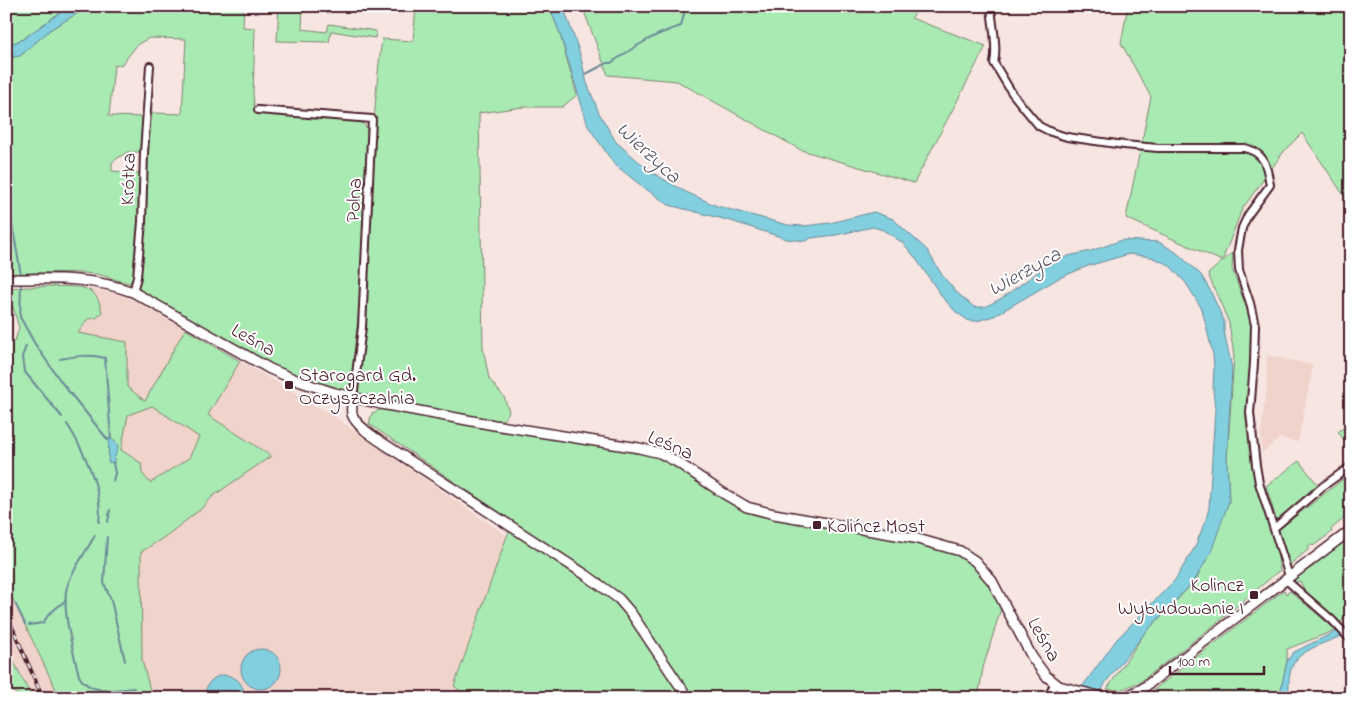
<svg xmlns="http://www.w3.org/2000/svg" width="1357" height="704" font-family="'Indie Flower',sans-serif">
<rect width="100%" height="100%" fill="#f6e5e0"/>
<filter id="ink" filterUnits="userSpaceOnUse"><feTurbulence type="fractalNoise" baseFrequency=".02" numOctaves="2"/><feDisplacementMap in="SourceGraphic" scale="10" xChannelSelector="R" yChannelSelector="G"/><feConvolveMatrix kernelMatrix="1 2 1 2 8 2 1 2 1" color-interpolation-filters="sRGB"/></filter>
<g filter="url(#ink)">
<!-- built -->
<g fill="#f0d3cb">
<polygon points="87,288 121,295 136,301 185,329 146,401 127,387 78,333 88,319 96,318 100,299"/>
<polygon points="1267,355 1313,365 1298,442 1280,438 1262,453 1261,433 1267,385"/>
<polygon points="240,361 330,414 507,536 453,686 469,698 140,698 150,690 142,660 141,552 202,508 213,496 271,456 208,415"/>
<polygon points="153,406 200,436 189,458 150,483 121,450 128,415"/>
<polygon points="6,585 60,698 32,698 6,646"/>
</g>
<!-- green -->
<g fill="#a9eab3" stroke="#7a846f" fill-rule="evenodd">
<polygon points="6,6 69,6 23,39 6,46"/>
<path d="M90 6H244L243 27 255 28 253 94 254 105 258 112 355 120 364 124 369 133 363 268 351 388 346 392 331 389 277 369 143 292 138 287 144 230 147 147 152 113 182 114 186 39 149 38 138 44 122 64 114 66 109 116 145 117 142 152H127L112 162V171L141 173 140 224 133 283C120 283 109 276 96 274 66 271 36 273 6 274V58L20 56 51 29Z"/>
<polygon points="279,6 303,6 302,29 327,32 329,24 376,31 375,38 331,31 329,42 277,41"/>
<path d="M416 6H549L559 31 577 95 562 107H523L479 113 483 348 489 379 504 397 509 411C506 419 503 420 494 422L358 395C360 348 366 302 369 255 372 183 372 110 382 39L413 41Z"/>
<polygon points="582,6 922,6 911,18 986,46 914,183 801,150 677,81 608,75"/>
<polygon points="1128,6 1351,6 1351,206 1302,133 1285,150 1242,209 1222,261 1126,218 1151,97 1121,43"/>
<polygon points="1233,252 1232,269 1251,320 1252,343 1249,396 1249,448 1254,472 1272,524 1280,570 1213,626 1140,682 1120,690 1107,689 1144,634 1196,580 1229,501 1227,461 1234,356 1229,323 1208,274"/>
<path d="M53 286C79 288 97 282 102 313L96 318 88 319 78 333 127 342V387L145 401 185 329 240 361 208 415 271 456 213 496 202 508 166 536 141 552 142 660 150 690 140 698H60L6 585V343L15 341 19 328 13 307 6 313V288ZM152 406 199 437 189 458 150 483 142 473 141 463 121 450 128 415Z"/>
<path d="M387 407 651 454 675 464 731 503 753 512 933 546C943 549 954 551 963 556 982 566 991 587 1002 605L983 668 978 698H470L454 686 507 536 514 522 369 424 372 413Z"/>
<polygon points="1351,422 1351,449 1338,432"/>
<polygon points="1299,461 1318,485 1278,519 1276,519 1266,486"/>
<polygon points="1351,473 1351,513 1331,529 1332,532 1313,546 1311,544 1308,547 1309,549 1288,566 1278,530"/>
<polygon points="1351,533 1351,611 1340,623 1307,595 1300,581 1294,583 1295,578 1314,566 1317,559"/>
<polygon points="1284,590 1286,594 1290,591 1336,630 1287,649 1287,661 1279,698 1143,698"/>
<polygon points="6,646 32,698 23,698 6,687"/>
</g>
<!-- water -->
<g fill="#81cfdf" stroke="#6b8997">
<polygon points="69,6 90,6 51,29 20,56 6,58 6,46 23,39"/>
<polygon points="549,6 563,6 579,51 587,83 599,113 616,142 651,172 686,192 717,206 788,225 804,226 830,223 874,212 893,219 927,250 942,275 956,292 974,307 985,307 1002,298 1045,267 1068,256 1091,251 1122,240 1159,242 1177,253 1201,275 1210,290 1224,321 1224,331 1232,368 1227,458 1229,501 1211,552 1195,580 1144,634 1106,682 1098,698 1074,698 1117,639 1175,580 1195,547 1206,519 1209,508 1215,409 1213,389 1214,369 1213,355 1202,309 1186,283 1169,265 1151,257 1129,254 1088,266 1059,278 994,316 977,321 969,321 956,312 943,298 914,256 903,243 883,230 873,227 836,235 811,238 806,241 787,239 731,221 669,205 643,187 614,164 588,126 559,31"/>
<path d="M109 438C126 446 113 451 114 463L108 462Z"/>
<path d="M1351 624V632C1335 640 1297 649 1292 667 1288 677 1289 687 1289 698H1279L1287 661 1294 652Z"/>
<circle cx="261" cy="669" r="20"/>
<path d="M222 675C236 675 245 684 244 698H205C205 686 210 678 222 675Z"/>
</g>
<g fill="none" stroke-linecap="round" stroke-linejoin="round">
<!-- stream -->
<g stroke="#6b8997" stroke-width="2">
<path d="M584 75 607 63H611C634 47 654 34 681 26L686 6"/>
<polyline points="6,97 12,55"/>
<polyline points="6,189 21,275"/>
<polyline points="21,286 20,317 35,344 62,383 108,440"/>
<polyline points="26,346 22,357 24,371 62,417"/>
<path d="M60 359C76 356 90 354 105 358L111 439"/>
<path d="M67 424C83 449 104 492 99 522"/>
<polyline points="113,463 115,473 113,481"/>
<polyline points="108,522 110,510"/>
<path d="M95 535C87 551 72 570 67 587 61 608 74 654 79 676 89 695 116 690 134 688"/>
<polyline points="107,537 104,583 111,600 125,661"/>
<polyline points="16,605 25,624"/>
<polyline points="29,625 43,623 49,614 66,600"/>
</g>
<defs>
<g id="street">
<path d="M991 6C992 24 998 46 994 63L1012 93 1024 108 1039 126 1051 132 1067 137 1124 145 1158 148H1244C1265 152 1267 167 1270 185L1248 215 1242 228 1238 250 1239 270 1250 303 1255 325 1254 363 1250 413 1256 465 1259 483 1289 576"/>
<polyline points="258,110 372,119 362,327 353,398"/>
<polyline points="133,292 137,277 142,222 144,153 150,66"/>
<polyline points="1274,528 1322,487 1351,466"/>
<polyline points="1285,579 1332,620 1351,640"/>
<polyline points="1048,698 1054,684"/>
</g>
<g id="secondary">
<path d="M6 279C53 279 89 276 133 292L270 369 301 382 335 393 381 404 494 425 639 448 660 453 677 462 723 493 747 507 774 514 914 538 960 551 975 561 992 581 1032 657 1045 675 1059 686 1106 698"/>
<path d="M353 398C352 403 351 408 352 414 356 427 380 441 392 449L586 575 619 599 631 613 688 698"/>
<polyline points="1123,698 1142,689 1351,530"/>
</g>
</defs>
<!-- street casing -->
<use href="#street" stroke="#4a1f2b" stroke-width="10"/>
<!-- secondary casing -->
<use href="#secondary" stroke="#4a1f2b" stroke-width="12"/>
<!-- street -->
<use href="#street" stroke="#fff" stroke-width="6"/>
<!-- secondary -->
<use href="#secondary" stroke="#fff" stroke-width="9"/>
<defs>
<polyline id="rail" points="6,613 43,698"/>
</defs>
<!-- rail casing -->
<use href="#rail" stroke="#4a1f2b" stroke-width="4"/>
<!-- rail -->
<use href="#rail" stroke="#fff" stroke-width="2" stroke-dasharray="5.5" stroke-linecap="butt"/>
</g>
</g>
<!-- markers -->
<g fill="#4a1f2b" stroke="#fff" stroke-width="2">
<rect x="284" y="380" width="10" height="10" rx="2.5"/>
<rect x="812" y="520" width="10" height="10" rx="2.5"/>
<rect x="1249" y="590" width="10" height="10" rx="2.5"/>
</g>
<g text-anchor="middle" stroke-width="4" stroke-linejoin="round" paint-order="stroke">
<!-- street labels -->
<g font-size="20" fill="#4a1f2b" stroke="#fff">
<text transform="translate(127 179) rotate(-88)" y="7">Krótka</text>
<text transform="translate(353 200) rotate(-87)" y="7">Polna</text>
<text transform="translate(254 339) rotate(29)" y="7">Leśna</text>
<text transform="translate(671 444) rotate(23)" y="7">Leśna</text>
<text transform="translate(1045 639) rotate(60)" y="7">Leśna</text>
</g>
<!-- poi labels -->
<g font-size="20" fill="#4a1f2b" stroke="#fff" text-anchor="start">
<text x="299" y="381">Starogard Gd.<tspan x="299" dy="23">Oczyszczalnia</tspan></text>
<text x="827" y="532">Kolińcz Most</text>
<text x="1244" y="591" text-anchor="end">Kolincz<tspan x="1244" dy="23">Wybudowanie I</tspan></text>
</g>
<!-- water labels -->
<g font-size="21" font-style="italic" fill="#5a5461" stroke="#fff">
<text transform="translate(649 152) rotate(43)" y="7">Wierzyca</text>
<text transform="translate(1024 271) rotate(-29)" y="7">Wierzyca</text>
</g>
</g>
<!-- margin -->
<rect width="1357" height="704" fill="none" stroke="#fff" stroke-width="25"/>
<rect x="12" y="12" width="1332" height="679" fill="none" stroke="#4a1f2b" stroke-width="2" filter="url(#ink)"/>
<!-- scale -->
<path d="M1170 666v8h94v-8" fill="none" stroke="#4a1f2b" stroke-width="2.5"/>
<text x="1177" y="666" font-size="15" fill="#4a1f2b" stroke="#ffffff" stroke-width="4" paint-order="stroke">100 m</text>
</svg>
